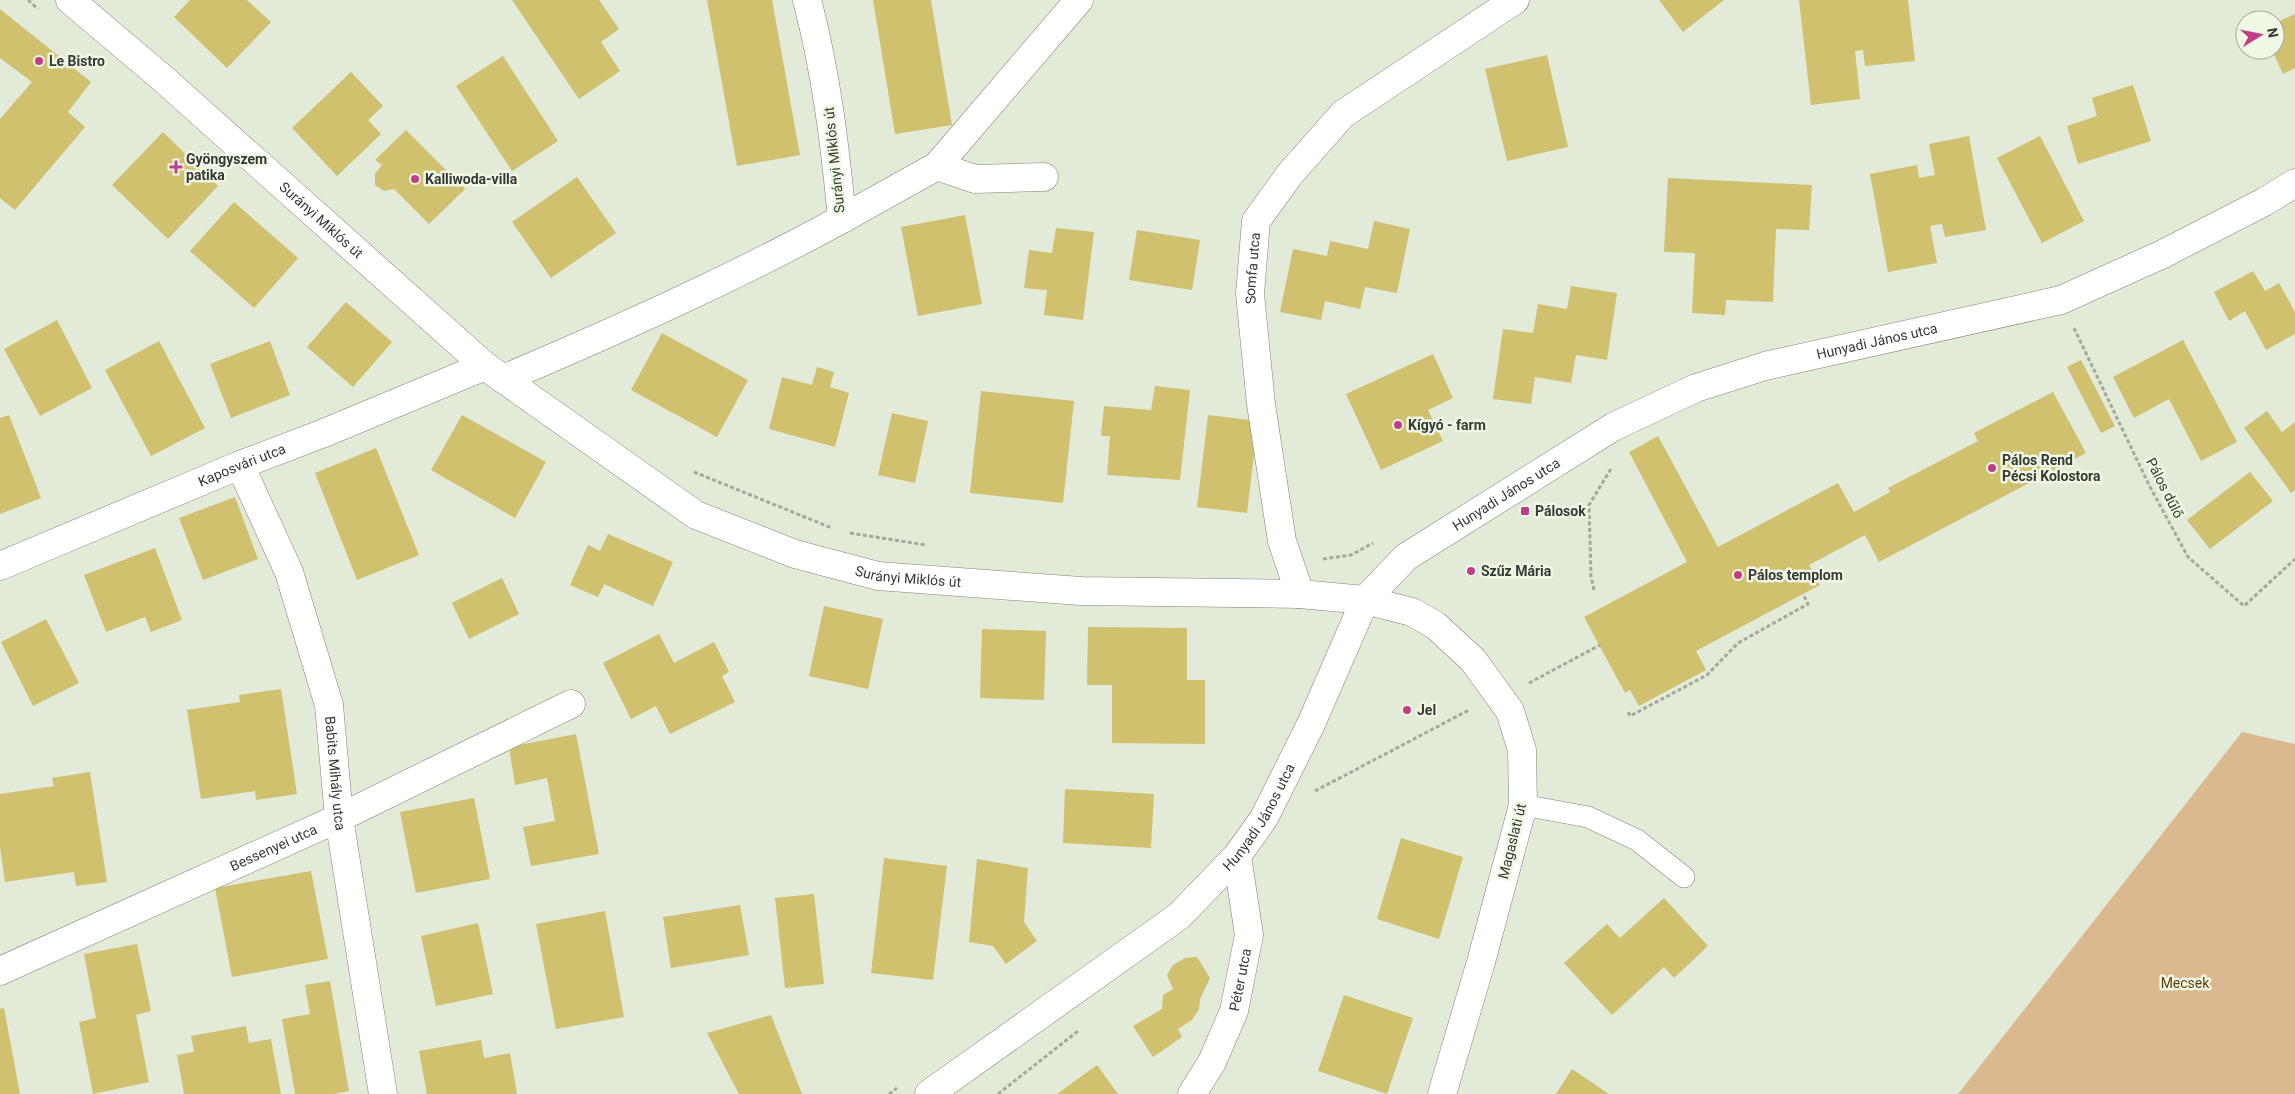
<svg xmlns="http://www.w3.org/2000/svg" width="2295" height="1094" font-family="Roboto,sans-serif">
<rect width="100%" height="100%" fill="#e2ead8"/>
<!-- green -->
<polygon fill="#dbb98f" points="2242,732 2295,744 2295,1094 1958,1094"/>
<!-- building -->
<g fill="#d0c16f">
<polygon points="190,0 247,0 271,22 227,68 174,17"/>
<polygon points="512,0 599,0 619,29 601,42 620,71 579,99"/>
<polygon points="707,0 772,0 800,155 737,166"/>
<polygon points="873,0 931,0 952,125 895,134"/>
<polygon points="1659,0 1724,0 1683,32"/>
<polygon points="1799,0 1908,0 1915,61 1865,66 1863,50 1855,51 1860,99 1811,105"/>
<polygon points="0,9 91,82 68,112 85,127 15,210 0,198 0,119 32,82 0,58"/>
<polygon points="2295,14 2295,68 2283,74 2272,50 2275,50 2275,23"/>
<polygon points="1547,55 1568,147 1507,161 1485,69"/>
<polygon points="503,56 558,141 512,171 456,86"/>
<polygon points="351,72 383,106 368,120 381,134 337,176 292,128"/>
<polygon points="2133,85 2151,141 2078,164 2067,126 2097,116 2092,98"/>
<polygon points="406,130 465,189 429,224 394,189 384,191 375,185 375,174 382,165 375,160"/>
<polygon points="163,132 218,186 168,239 112,185"/>
<polygon points="1969,136 1986,230 1945,237 1942,224 1930,226 1937,263 1888,272 1870,174 1917,165 1919,178 1935,175 1929,144"/>
<polygon points="2040,136 2084,221 2042,243 1997,158"/>
<polygon points="577,177 616,233 551,278 512,222"/>
<polygon points="1668,178 1812,185 1809,230 1776,229 1773,302 1726,300 1725,315 1692,313 1695,253 1664,252"/>
<polygon points="234,202 298,258 254,308 190,251"/>
<polygon points="965,215 982,304 918,316 901,227"/>
<polygon points="1374,221 1410,229 1397,293 1365,287 1360,309 1325,301 1321,320 1280,312 1293,249 1327,256 1330,241 1368,249"/>
<polygon points="1056,228 1094,232 1083,320 1044,315 1047,290 1024,288 1029,250 1052,253"/>
<polygon points="1137,230 1200,240 1192,290 1129,280"/>
<polygon points="2253,271 2265,291 2279,283 2295,312 2295,334 2266,350 2245,311 2229,321 2214,292"/>
<polygon points="1571,286 1617,293 1607,360 1576,355 1571,383 1535,377 1531,404 1493,399 1503,329 1533,333 1538,304 1567,309"/>
<polygon points="346,302 392,342 353,387 307,347"/>
<polygon points="57,320 92,388 40,416 4,349"/>
<polygon points="662,333 748,380 717,437 631,390"/>
<polygon points="2183,340 2237,442 2201,461 2169,399 2134,418 2113,377"/>
<polygon points="159,341 205,428 151,456 105,370"/>
<polygon points="270,341 290,395 231,418 210,364"/>
<polygon points="1433,354 1453,398 1428,410 1443,441 1381,470 1346,394"/>
<polygon points="2081,360 2115,426 2101,433 2067,367"/>
<polygon points="817,367 834,372 830,387 849,393 835,447 769,429 782,377 812,385"/>
<polygon points="1155,386 1190,390 1180,480 1107,475 1110,436 1101,436 1104,406 1151,410"/>
<polygon points="981,391 1074,401 1063,503 970,493"/>
<polygon points="2053,392 2086,453 1879,562 1865,535 1809,565 1820,585 1696,651 1706,670 1639,706 1630,690 1625,693 1584,617 1687,562 1629,452 1658,436 1718,547 1838,483 1854,512 1890,492 1888,488 1978,441 1974,433"/>
<polygon points="2267,411 2282,432 2295,422 2295,490 2291,493 2244,428"/>
<polygon points="892,413 928,421 915,483 878,475"/>
<polygon points="9,415 41,498 0,514 0,418"/>
<polygon points="462,415 546,462 515,518 431,470"/>
<polygon points="1208,415 1258,421 1247,513 1197,507"/>
<polygon points="376,448 419,555 357,580 315,473"/>
<polygon points="2250,472 2273,501 2210,549 2187,520"/>
<polygon points="235,497 258,559 203,580 179,518"/>
<polygon points="608,534 673,562 653,606 604,584 598,597 570,585 588,545 600,551"/>
<polygon points="155,548 182,620 151,632 145,617 106,632 84,575"/>
<polygon points="502,578 519,614 469,639 452,603"/>
<polygon points="824,606 883,619 868,689 809,676"/>
<polygon points="46,619 79,683 33,706 1,642"/>
<polygon points="1088,627 1187,628 1187,680 1205,680 1205,744 1112,743 1112,685 1087,685"/>
<polygon points="982,629 1046,631 1044,700 980,698"/>
<polygon points="659,634 674,663 714,642 729,672 722,676 735,702 670,734 656,706 631,719 603,663"/>
<polygon points="281,689 297,794 256,800 255,791 201,799 187,710 240,702 239,695"/>
<polygon points="576,734 599,854 531,866 523,827 555,821 547,778 515,785 509,747"/>
<polygon points="90,772 107,882 76,886 74,872 5,882 0,847 0,794 54,786 52,778"/>
<polygon points="1065,789 1154,794 1151,848 1063,843"/>
<polygon points="474,798 490,879 416,893 400,812"/>
<polygon points="1401,838 1463,857 1439,939 1377,919"/>
<polygon points="884,858 947,866 933,980 871,973"/>
<polygon points="977,859 1028,868 1024,922 1037,941 1006,964 993,946 969,942"/>
<polygon points="311,871 328,959 232,977 215,888"/>
<polygon points="814,894 824,984 785,988 775,898"/>
<polygon points="1664,898 1708,946 1674,978 1664,967 1612,1015 1564,963 1607,924 1620,938"/>
<polygon points="740,905 749,955 671,968 663,917"/>
<polygon points="605,911 624,1017 556,1029 536,924"/>
<polygon points="478,923 493,994 436,1006 421,936"/>
<polygon points="137,944 151,1011 136,1015 149,1082 93,1094 79,1022 96,1018 84,954"/>
<polygon points="1197,957 1210,978 1200,999 1199,1009 1192,1020 1178,1029 1182,1037 1153,1057 1133,1026 1162,1009 1163,995 1173,989 1167,975 1173,965 1185,958"/>
<polygon points="330,981 349,1091 334,1094 295,1094 282,1019 310,1014 305,985"/>
<polygon points="1344,995 1413,1018 1387,1094 1318,1071"/>
<polygon points="4,1008 20,1094 0,1094 0,1009"/>
<polygon points="771,1015 802,1094 739,1094 707,1033"/>
<polygon points="246,1026 249,1043 271,1039 281,1094 184,1094 177,1055 194,1052 191,1036"/>
<polygon points="481,1040 484,1058 510,1053 517,1094 427,1094 419,1051"/>
<polygon points="1097,1065 1118,1094 1057,1094"/>
<polygon points="1572,1069 1609,1094 1556,1094"/>
</g>
<g fill="none" stroke-linecap="round" stroke-linejoin="round">
<defs>
<polyline id="lane" points="1523,805 1588,817 1637,840 1684,877"/>
<g id="street">
<polyline points="937,166 975,179 1044,177"/>
<polyline points="842,219 937,166 1079,0"/>
<path d="M503 379C618 330 732 279 842 219 835 145 826 72 807 0"/>
<path id="s1" d="M240 465 289 572 329 705 339 818 383 1094"/>
<path id="s2" d="M0 566 240 465 324 433 485 366"/>
<path id="s3" d="M1300 594 1282 541 1261 404 1250 294 1256 221 1290 174 1343 114 1515 0"/>
<path id="s4" d="M0 971 339 818 571 704"/>
<path id="s5" d="M1192 1094 1212 1062 1234 1011 1249 935 1237 856"/>
</g>
<g id="secondary">
<path id="s6" d="M70 0 160 76 485 366 696 515 795 554 878 576 1081 591 1300 594 1365 600 1412 612 1435 625 1473 660 1510 711 1522 750 1523 805 1481 962 1442 1094"/>
<path id="s7" d="M929 1094 1179 916 1237 856 1264 818 1311 724 1365 600 1406 557 1613 427 1696 388 1765 366 2061 300 2163 254 2264 202 2295 183"/>
</g>
</defs>
<!-- lane casing -->
<use href="#lane" stroke="#7e8575" stroke-width="22"/>
<!-- street casing -->
<use href="#street" stroke="#7e8575" stroke-width="29"/>
<!-- secondary casing -->
<use href="#secondary" stroke="#7e8575" stroke-width="29"/>
<!-- path -->
<g stroke="#a3a99c" stroke-width="3" stroke-dasharray="4 2.5" stroke-linecap="butt">
<polyline points="28,0 38,9"/>
<polyline points="2074,328 2149,485 2188,557 2244,606 2295,559"/>
<polyline points="694,472 832,528"/>
<polyline points="850,533 926,545"/>
<polyline points="1323,559 1351,555 1373,543"/>
<polyline points="1594,590 1591,576 1589,505 1612,467"/>
<polyline points="1529,683 1600,645"/>
<polyline points="1628,712 1630,716 1707,675 1738,643 1808,604 1803,594"/>
<polyline points="1315,791 1469,710"/>
<polyline points="889,1094 897,1088"/>
<polyline points="998,1094 1078,1031"/>
</g>
<!-- lane -->
<use href="#lane" stroke="#fff" stroke-width="21"/>
<!-- street -->
<use href="#street" stroke="#fff" stroke-width="28"/>
<!-- secondary -->
<use href="#secondary" stroke="#fff" stroke-width="28"/>
</g>
<!-- markers -->
<g fill="#c03e86" stroke="#eff7e5" stroke-width="2">
<circle cx="39" cy="61" r="5"/>
<path d="M173.5 159.5h5v5h5v5h-5v5h-5v-5h-5v-5h5z"/>
<circle cx="415" cy="179" r="5"/>
<circle cx="1398" cy="425" r="5"/>
<circle cx="1992" cy="468" r="5"/>
<rect x="1520" y="506" width="10" height="10" rx="2.5"/>
<circle cx="1471" cy="571" r="5"/>
<circle cx="1738" cy="575" r="5"/>
<circle cx="1407" cy="710" r="5"/>
</g>
<g text-anchor="middle" stroke-width="5" stroke-linejoin="round" paint-order="stroke">
<!-- poi labels -->
<g font-size="14" font-weight="bold" fill="#373a34" stroke="#eff7e5" text-anchor="start">
<text x="49" y="66">Le Bistro</text>
<text x="186" y="164">Gyöngyszem<tspan x="186" dy="16">patika</tspan></text>
<text x="425" y="184">Kalliwoda-villa</text>
<text x="1408" y="430">Kígyó - farm</text>
<text x="2002" y="465">Pálos Rend<tspan x="2002" dy="16">Pécsi Kolostora</tspan></text>
<text x="1535" y="516">Pálosok</text>
<text x="1481" y="576">Szűz Mária</text>
<text x="1748" y="580">Pálos templom</text>
<text x="1417" y="715">Jel</text>
</g>
<!-- street labels -->
<g font-size="14" fill="#373a34" stroke="#eff7e5">
<text transform="translate(834 160) rotate(-96)" y="5">Surányi Miklós út</text>
<text dy="5" stroke="none"><textPath href="#s6" startOffset="334">Surányi Miklós út</textPath></text>
<text dy="5" stroke="none"><textPath href="#s3" startOffset="331">Somfa utca</textPath></text>
<text dy="5" stroke="none"><textPath href="#s7" startOffset="1260">Hunyadi János utca</textPath></text>
<text dy="5" stroke="none"><textPath href="#s2" startOffset="262">Kaposvári utca</textPath></text>
<text transform="translate(2165 488) rotate(63)" y="5">Pálos dűlő</text>
<text dy="5" stroke="none"><textPath href="#s7" startOffset="855">Hunyadi János utca</textPath></text>
<text dy="5" stroke="none"><textPath href="#s6" startOffset="1034">Surányi Miklós út</textPath></text>
<text dy="5" stroke="none"><textPath href="#s1" startOffset="325">Babits Mihály utca</textPath></text>
<text dy="5" stroke="none"><textPath href="#s7" startOffset="435">Hunyadi János utca</textPath></text>
<text transform="translate(1512 841) rotate(-76)" y="5">Magaslati út</text>
<text dy="5" stroke="none"><textPath href="#s4" startOffset="300">Bessenyei utca</textPath></text>
<text dy="5" stroke="none"><textPath href="#s5" startOffset="125">Péter utca</textPath></text>
</g>
<!-- park labels -->
<g font-size="14" fill="#623f08" stroke="#eff7e5">
<text x="2185" y="988">Mecsek</text>
</g>
</g>
<!-- north arrow -->
<g transform="translate(2260 35) rotate(80)"><circle r="24" fill="#eff7e5" stroke="#a5ab9e"/>
<path d="M0-4L9 19L0 12L-9 19Z" fill="#c03e86"/>
<text y="-8" font-size="14" font-weight="bold" text-anchor="middle" fill="#373a34">N</text>
</g>
</svg>
